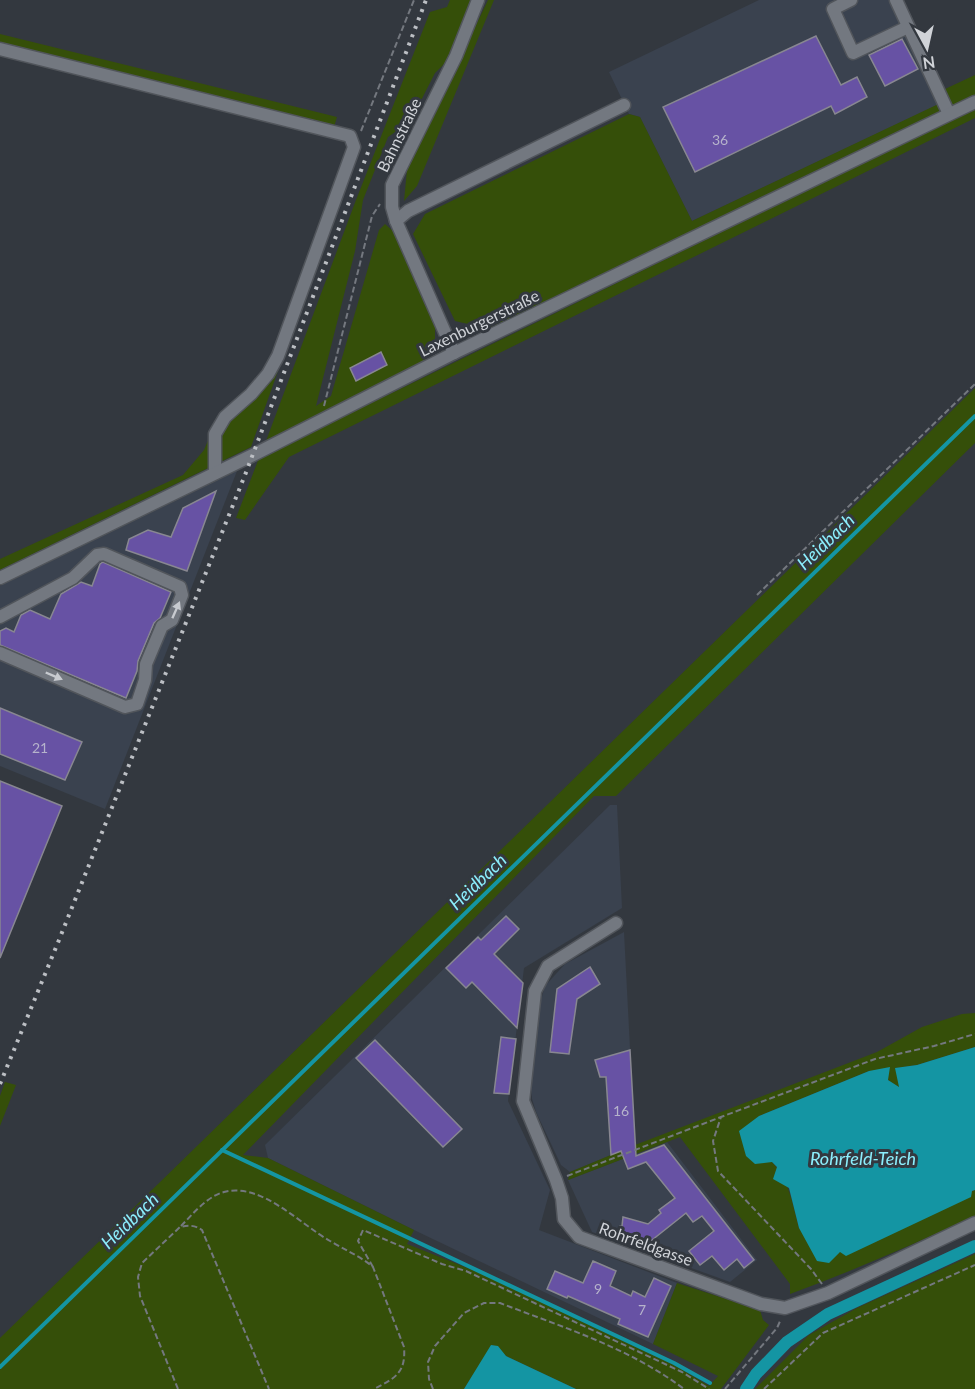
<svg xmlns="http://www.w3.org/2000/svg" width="975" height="1389" font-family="Lato,sans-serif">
<rect width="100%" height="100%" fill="#33383f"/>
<!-- built -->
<g fill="#3a424f">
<polygon points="759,0 904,0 950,99 692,221 640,117 629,114 609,72"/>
<polygon points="237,471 105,809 0,766 0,586"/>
<polygon points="610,805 617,805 622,908 524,968 508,1101 550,1190 539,1230 677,1283 653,1344 414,1230 268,1158 265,1145"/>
<polygon points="624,932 635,1145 570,1172 561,1165 536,1112 532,1099 531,1085 538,1010 545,986 565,964"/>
<polygon points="667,1142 757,1260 730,1282 592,1232 568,1180"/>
</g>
<!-- green -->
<g fill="#354f09">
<polygon points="450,0 471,0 447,61 435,73 410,122 388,137 363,200 355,251 316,406 331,396 379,230 385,224 394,232 435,327 435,345 424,362 266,441 356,200 430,12 447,7"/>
<polygon points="488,0 494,0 417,186 404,201 407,170"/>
<polygon points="0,34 337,117 334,127 0,43"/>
<polygon points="975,75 975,95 494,330 455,321 413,234 425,214 629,114 640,117 692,221 949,99 945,89"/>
<polygon points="975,108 975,118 289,457 245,520 236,518 259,458"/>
<polygon points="275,351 284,354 251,447 0,570 0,559 183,475 204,450 218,417 254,385"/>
<polygon points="975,388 975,443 616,796 594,796 243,1155 268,1158 414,1230 407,1244 475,1271 676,1366 709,1386 718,1376 653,1344 677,1283 760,1310 763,1320 769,1325 721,1389 576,1389 506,1356 498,1347 492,1345 464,1389 0,1389 0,1338"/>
<path d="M975 1013V1047L917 1065 896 1068 900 1088 888 1080 869 1071 759 1116 772 1162C789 1180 793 1205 799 1228L840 1252 975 1190V1216C914 1244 853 1271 790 1294V1284L680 1137 568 1180 570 1172 635 1145 877 1052 922 1027 962 1014Z"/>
<polygon points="5,1082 16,1085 0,1126 0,1096"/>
<polygon points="975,1254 975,1389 755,1389 809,1335 857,1308"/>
</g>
<!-- water -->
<g fill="#1495a3">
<polygon points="975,1047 975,1190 972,1191 971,1197 846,1256 840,1252 829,1263 817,1261 799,1228 789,1188 773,1179 777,1167 772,1162 755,1164 746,1156 739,1131 759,1116 869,1071 890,1067 888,1080 899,1087 895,1068 917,1065"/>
<polygon points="491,1345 498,1346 506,1356 576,1389 464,1389"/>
</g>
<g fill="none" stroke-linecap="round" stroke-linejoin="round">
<!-- stream -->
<g stroke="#1495a3" stroke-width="4">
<polyline points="222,1150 674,1363 710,1383"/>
<polyline points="0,1367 975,416"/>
</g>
<!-- canal -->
<polyline stroke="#1495a3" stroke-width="12" points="746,1389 756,1374 787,1342 828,1314 975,1246"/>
</g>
<!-- building -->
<g fill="#6752a4" stroke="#888791" stroke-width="1.5">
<polygon points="816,36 841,85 857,77 867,97 835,114 831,106 695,172 663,107"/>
<polygon points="902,39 918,69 885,86 869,55"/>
<polygon points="381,352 387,365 356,381 350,368"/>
<polygon points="216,491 187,571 126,550 129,539 148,530 171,537 183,508"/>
<polygon points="103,562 171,592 160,618 154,623 138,661 137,671 126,698 0,645 0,631 6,628 14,632 21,615 30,610 50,619 61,594 81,582 92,586 100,564"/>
<polygon points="0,708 82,742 65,780 0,754"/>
<polygon points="0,781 62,806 0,958"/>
<polygon points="506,916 519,929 494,954 523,983 517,1028 472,982 466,988 446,968 478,937 481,940"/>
<polygon points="590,967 600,984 577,999 569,1054 550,1052 557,989"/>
<polygon points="501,1037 516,1039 509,1094 494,1093"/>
<polygon points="375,1040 462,1129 443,1147 356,1058"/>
<polygon points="630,1050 636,1156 664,1145 754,1260 744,1268 737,1259 724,1270 712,1256 700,1265 689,1251 714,1231 702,1216 693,1222 686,1213 642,1248 637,1242 617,1236 620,1226 622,1226 623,1217 648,1224 661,1213 659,1210 675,1198 646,1162 628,1169 621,1151 611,1155 606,1077 600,1077 595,1060"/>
<polygon points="593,1261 616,1271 610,1286 631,1296 633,1291 645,1297 654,1278 671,1286 648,1337 618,1324 620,1319 568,1296 567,1298 547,1289 555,1271 583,1283"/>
</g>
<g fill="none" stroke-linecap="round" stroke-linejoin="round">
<defs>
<g id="minor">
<polyline points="851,0 833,9 853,53 908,27"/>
<polyline points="896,0 949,114"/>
<polyline points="0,49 350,136 354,147 278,356 268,374 251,394 225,417 215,434 215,473"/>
<polyline points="396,221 408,211 624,105"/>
<polyline points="454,353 396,221 392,207 392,185 456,56 478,0"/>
<polyline points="0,578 253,455 454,353 975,102"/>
<polyline points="0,617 73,578 97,555 104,554 180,587 182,595 172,620 162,626 146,664 145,680 137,704 125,707 0,653"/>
<polyline points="616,923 548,966 535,991 523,1101 556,1180 562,1198 564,1219 579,1237 761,1304 785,1308 828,1293 975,1223"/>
</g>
</defs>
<!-- minor casing -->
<use href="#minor" stroke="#51555b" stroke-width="15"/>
<!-- path -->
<g stroke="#74787f" stroke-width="2" stroke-dasharray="6 3" stroke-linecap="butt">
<polyline points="361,131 414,0"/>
<polyline points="324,406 372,216 380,204"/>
<polyline points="757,595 975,384"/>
<polyline points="567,1176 721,1117"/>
<path d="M181 1226C193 1214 206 1197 224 1192 261 1182 300 1224 330 1241 345 1250 360 1256 373 1267L404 1347C406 1372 396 1378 374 1389"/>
<polyline points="373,1267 358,1241 363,1230 442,1264 466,1271 682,1372 709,1389"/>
<polyline points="822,1284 811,1269 718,1171 713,1141 721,1117 875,1059 934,1046 975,1034"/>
<path d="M178 1389 140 1296 138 1277 142 1263 180 1227C188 1225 195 1225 202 1230L269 1389"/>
<path d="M433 1389 429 1379 428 1362 435 1346 464 1313 484 1303H500C562 1327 630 1348 684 1389"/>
<polyline points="725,1389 777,1328 781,1319"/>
<polyline points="764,1389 823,1333 975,1265"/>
</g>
<!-- minor -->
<use href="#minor" stroke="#737880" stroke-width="12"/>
<!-- rail -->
<polyline stroke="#bcbfc4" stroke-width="4" stroke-dasharray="3 6" stroke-linecap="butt" points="0,1084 59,940 245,475 426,0"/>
</g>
<!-- one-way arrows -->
<defs><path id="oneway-solid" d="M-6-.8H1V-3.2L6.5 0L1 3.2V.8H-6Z" transform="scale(1.5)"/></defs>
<g fill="#c7cacf">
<use href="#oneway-solid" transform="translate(176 610) rotate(-66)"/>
<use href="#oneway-solid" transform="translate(54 676) rotate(23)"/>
</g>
<g text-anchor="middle" stroke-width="6" stroke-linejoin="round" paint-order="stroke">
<!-- number labels -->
<g font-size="14" fill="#b6b3cb">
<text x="720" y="145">36</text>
<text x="40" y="753">21</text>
<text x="621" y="1116">16</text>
<text x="598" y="1294">9</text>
<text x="642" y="1315">7</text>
</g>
<!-- street labels -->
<g font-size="16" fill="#d0d3d8" stroke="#33383f">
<text transform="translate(399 135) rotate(-64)" y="6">Bahnstraße</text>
<text transform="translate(479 323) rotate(-26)" y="6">Laxenburgerstraße</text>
<text transform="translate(646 1244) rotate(20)" y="6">Rohrfeldgasse</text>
</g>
<!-- water labels -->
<g font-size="18" font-style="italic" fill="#8ceefc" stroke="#33383f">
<text transform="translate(826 542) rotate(-44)" y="6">Heidbach</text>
<text transform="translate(478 882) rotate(-44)" y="6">Heidbach</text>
<text x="863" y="1165">Rohrfeld-Teich</text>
<text transform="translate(130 1221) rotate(-44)" y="6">Heidbach</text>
</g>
</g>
<!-- north arrow -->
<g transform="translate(927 48) rotate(172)" stroke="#33383f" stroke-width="4.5" paint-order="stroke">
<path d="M0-4.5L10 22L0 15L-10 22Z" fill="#d0d3d8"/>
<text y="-9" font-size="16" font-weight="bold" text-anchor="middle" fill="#d0d3d8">N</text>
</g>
</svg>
